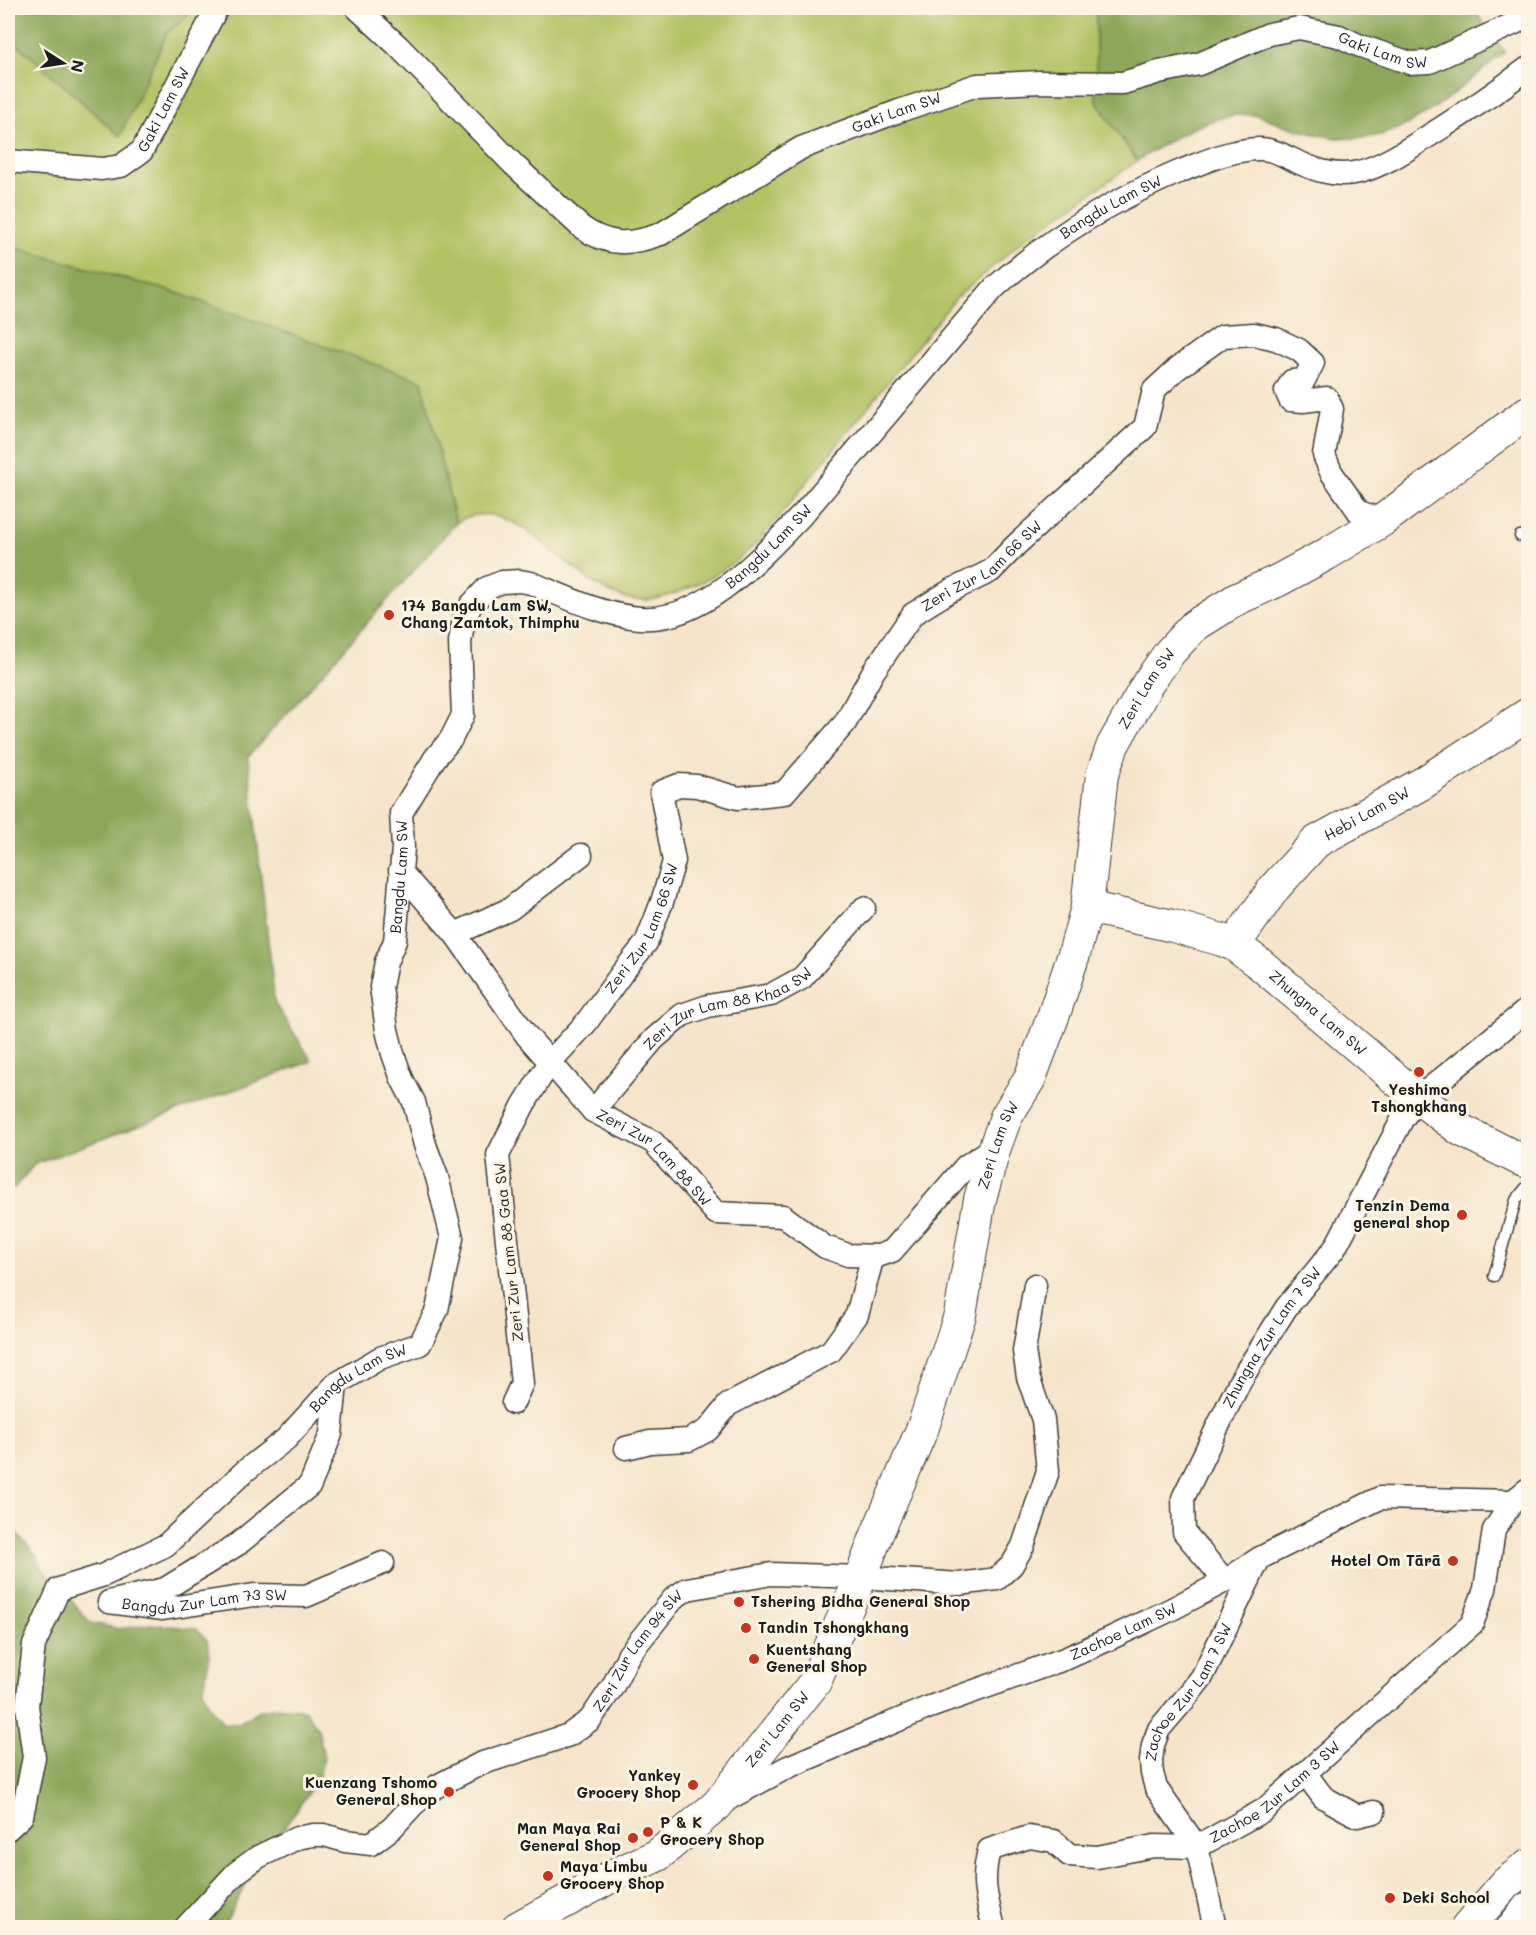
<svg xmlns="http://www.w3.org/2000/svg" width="1536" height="1935" font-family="Mali,sans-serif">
<rect width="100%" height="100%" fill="#fcf5e5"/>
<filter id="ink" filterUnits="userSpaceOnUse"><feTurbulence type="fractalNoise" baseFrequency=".0167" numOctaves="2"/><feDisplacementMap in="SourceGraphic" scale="12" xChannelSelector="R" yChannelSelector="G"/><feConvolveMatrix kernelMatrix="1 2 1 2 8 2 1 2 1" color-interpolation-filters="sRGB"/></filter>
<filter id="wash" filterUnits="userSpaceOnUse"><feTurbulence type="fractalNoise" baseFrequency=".008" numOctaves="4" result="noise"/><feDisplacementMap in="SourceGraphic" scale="24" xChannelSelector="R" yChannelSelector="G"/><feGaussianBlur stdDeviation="1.35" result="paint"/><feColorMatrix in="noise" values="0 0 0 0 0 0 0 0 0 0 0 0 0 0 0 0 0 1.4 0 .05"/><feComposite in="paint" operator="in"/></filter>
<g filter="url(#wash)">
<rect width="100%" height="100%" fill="#f6e4ca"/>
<!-- green -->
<path fill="#b2c164" stroke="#676e40" stroke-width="1.5" d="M196 8H1096V101L1137 161 1024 240 956 298 765 534C745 556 722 573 695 585 678 593 657 601 638 600 573 597 519 483 456 523L421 381 180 294 8 246V36L120 135 167 33Z"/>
<!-- forest -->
<g fill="#8da75a" stroke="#54623b" stroke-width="1.5">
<polygon points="8,8 196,8 167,33 120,136 8,36"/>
<path d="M1096 8H1473L1505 52C1467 81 1423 126 1376 136 1348 142 1316 136 1290 127 1280 124 1270 119 1259 116 1220 107 1169 140 1137 161L1096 101Z"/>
<polygon points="8,246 180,294 422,381 456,523 248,757 275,1004 312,1061 35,1164 14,1188 8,1189"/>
<polygon points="8,1523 38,1558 42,1568 91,1623 119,1629 150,1624 197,1629 207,1640 210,1656 203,1690 209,1706 223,1723 229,1724 239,1723 258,1711 277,1707 299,1709 307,1712 318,1729 324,1758 318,1779 248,1880 223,1927 8,1927"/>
</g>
</g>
<g filter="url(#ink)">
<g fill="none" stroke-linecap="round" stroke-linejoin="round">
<defs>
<g id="lane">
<polyline points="1520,536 1528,535"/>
<polyline points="1494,1276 1516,1200 1528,1185"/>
</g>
<g id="street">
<path id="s1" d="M357 8 398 46 514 165 581 227C609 247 630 245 661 234L801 148 899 111 977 85 1040 82 1123 83 1159 72 1199 64 1269 34 1299 28 1339 36 1358 45 1410 63 1430 62 1515 23 1528 10"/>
<path id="s2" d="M8 161 102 169 121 166 142 151 217 8"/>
<path id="s3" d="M400 871 455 934 527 1036 593 1111 653 1142 716 1213 783 1216 825 1247 848 1255 878 1256 892 1251 966 1166 995 1147"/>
<polyline points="455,934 510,909 581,855"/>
<path id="s4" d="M593 1111 654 1039 682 1015 708 1006 771 995 802 978 864 908"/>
<path id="s5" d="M336 1384 331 1434 310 1485 238 1544 165 1589 109 1602 163 1609 254 1595 306 1596 383 1563"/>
<path id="s6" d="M513 1403 522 1383 498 1155 524 1104 550 1062 586 1023 622 973 646 943 662 902 674 861 661 792 679 785 697 786 738 798 784 793 845 723 873 672 913 614 950 591 991 571 1016 545 1145 427 1154 390 1178 368 1223 336 1254 334 1276 339 1299 350 1313 363 1304 380 1292 381 1286 391 1290 400 1303 401 1327 398 1332 409 1324 455 1331 472 1359 512 1383 520"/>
<polyline points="626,1448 650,1442 689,1440 708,1430 728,1405 831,1351 857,1315 873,1256"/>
<path id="s7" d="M1225 1581 1184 1532 1183 1498 1240 1381 1286 1308 1335 1248 1403 1118 1418 1098 1528 1009"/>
<polyline points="1305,1773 1323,1797 1357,1816 1374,1812"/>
<path id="s8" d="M726 1800 788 1767 863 1735 927 1708 1067 1658 1109 1639 1170 1610 1225 1581 1260 1558 1380 1498 1513 1501 1528 1489"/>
<path id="s9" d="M8 1829 22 1816 34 1757 27 1706 34 1645 59 1589 104 1575 166 1545 245 1471 286 1439 336 1384 380 1358 420 1344 437 1310 452 1238 437 1177 425 1145 414 1102 402 1079 393 1054 387 1030 381 987 386 962 395 941 403 848 401 813 435 758 451 739 463 715 460 642 464 619 471 605 487 588 502 582 520 581 531 583C566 597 602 615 640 618 703 623 762 556 802 515L994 288C1050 238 1112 200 1181 171 1206 161 1233 149 1259 149 1270 149 1280 153 1289 158 1312 169 1333 178 1359 172 1386 165 1411 147 1435 132 1467 112 1498 91 1528 68"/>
<path id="s10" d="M185 1928 236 1873 258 1857 297 1838 313 1835H324L345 1841 371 1844 392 1828 414 1804 437 1786 480 1764 569 1735 590 1720 613 1686 629 1654 674 1598 687 1589 771 1574 861 1577 959 1584 997 1579 1012 1565 1023 1546 1048 1471 1043 1420 1028 1377 1024 1351 1035 1285"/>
<path id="s11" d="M994 1928C986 1896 981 1882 989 1850L1029 1837 1054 1841 1069 1855 1097 1857 1154 1846 1197 1847 1264 1810 1472 1624 1485 1589 1494 1530 1513 1501"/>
<path id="s12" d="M1215 1928 1197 1847 1156 1788 1152 1773 1151 1761 1153 1745 1159 1729 1184 1700 1202 1677 1259 1559"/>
</g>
<g id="secondary">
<path id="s13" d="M1087 907 1173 926 1222 940 1234 945 1260 964 1418 1098 1461 1130 1519 1159 1528 1162"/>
<path id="s14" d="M1234 945 1275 887 1316 842 1423 783 1528 714"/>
<path id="s15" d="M517 1928 612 1876 658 1855 717 1805 815 1682 861 1577 877 1534 923 1427 960 1315 980 1199 995 1147 1006 1117 1030 1078 1054 1014 1074 954 1087 907 1102 775 1113 745 1148 683 1170 652 1194 626 1237 599 1277 581 1327 554 1383 520 1528 412"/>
<polyline points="1467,1928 1506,1883 1528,1866"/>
</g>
<polyline id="highway" points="1513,1928 1528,1909"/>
</defs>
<!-- lane casing -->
<use href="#lane" stroke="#3d3a36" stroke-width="13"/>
<!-- street casing -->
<use href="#street" stroke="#3d3a36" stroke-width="25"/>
<!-- secondary casing -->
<use href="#secondary" stroke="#3d3a36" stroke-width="34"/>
<!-- highway casing -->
<use href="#highway" stroke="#3d3a36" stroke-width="35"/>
<!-- lane -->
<use href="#lane" stroke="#fff" stroke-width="10"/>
<!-- street -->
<use href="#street" stroke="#fff" stroke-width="22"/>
<!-- secondary -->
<use href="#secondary" stroke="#fff" stroke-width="32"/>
<!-- highway -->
<use href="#highway" stroke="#fff" stroke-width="33"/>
</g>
</g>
<!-- markers -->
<g fill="#c8321e" stroke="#fcf5e5" stroke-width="2">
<circle cx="389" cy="615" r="6"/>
<circle cx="1419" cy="1072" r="6"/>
<circle cx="1462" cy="1215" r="6"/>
<circle cx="1453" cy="1561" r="6"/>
<circle cx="739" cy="1602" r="6"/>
<circle cx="746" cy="1628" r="6"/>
<circle cx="754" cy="1659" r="6"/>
<circle cx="693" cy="1785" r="6"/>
<circle cx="449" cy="1792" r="6"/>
<circle cx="648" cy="1832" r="6"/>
<circle cx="633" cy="1838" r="6"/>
<circle cx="548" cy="1876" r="6"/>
<circle cx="1390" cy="1898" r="6"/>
</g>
<g text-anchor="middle" stroke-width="6" stroke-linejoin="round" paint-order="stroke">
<!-- street labels -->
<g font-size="15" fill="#1c1c1c" stroke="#fcf5e5">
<text dy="5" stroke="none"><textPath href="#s1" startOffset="1168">Gaki Lam SW</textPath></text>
<text dy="5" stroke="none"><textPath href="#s2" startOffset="186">Gaki Lam SW</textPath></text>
<text dy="5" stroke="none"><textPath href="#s1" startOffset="664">Gaki Lam SW</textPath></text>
<text dy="5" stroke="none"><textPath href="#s9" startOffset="2298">Bangdu Lam SW</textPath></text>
<text dy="5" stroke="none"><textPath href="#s9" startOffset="1812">Bangdu Lam SW</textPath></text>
<text dy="5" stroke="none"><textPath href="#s6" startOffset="1100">Zeri Zur Lam 66 SW</textPath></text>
<text dy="5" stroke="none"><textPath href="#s15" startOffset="1449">Zeri Lam SW</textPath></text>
<text dy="5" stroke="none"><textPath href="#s14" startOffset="190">Hebi Lam SW</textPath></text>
<text dy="5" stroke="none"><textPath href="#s9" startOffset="1184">Bangdu Lam SW</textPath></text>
<text dy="5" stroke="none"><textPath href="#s6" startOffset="522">Zeri Zur Lam 66 SW</textPath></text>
<text dy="5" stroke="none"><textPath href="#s4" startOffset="176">Zeri Zur Lam 88 Khaa SW</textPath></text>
<text dy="5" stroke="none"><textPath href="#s13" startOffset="260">Zhungna Lam SW</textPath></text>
<text dy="5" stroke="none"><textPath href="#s15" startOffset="963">Zeri Lam SW</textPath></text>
<text dy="5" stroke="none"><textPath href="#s3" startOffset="386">Zeri Zur Lam 88 SW</textPath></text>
<text transform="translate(509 1252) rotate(-96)" y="5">Zeri Zur Lam 88 Gaa SW</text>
<text dy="5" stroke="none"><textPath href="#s7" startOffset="282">Zhungna Zur Lam 7 SW</textPath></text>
<text dy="5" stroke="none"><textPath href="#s9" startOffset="626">Bangdu Lam SW</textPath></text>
<text dy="5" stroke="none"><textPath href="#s5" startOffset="438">Bangdu Zur Lam 73 SW</textPath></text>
<text dy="5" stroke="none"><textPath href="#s8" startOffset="432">Zachoe Lam SW</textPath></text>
<text dy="5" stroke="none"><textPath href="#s10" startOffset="561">Zeri Zur Lam 94 SW</textPath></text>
<text dy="5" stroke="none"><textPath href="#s12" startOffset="262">Zachoe Zur Lam 7 SW</textPath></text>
<text dy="5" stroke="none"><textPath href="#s15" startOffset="333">Zeri Lam SW</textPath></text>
<text dy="5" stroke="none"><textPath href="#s11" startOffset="392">Zachoe Zur Lam 3 SW</textPath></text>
</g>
<!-- poi labels -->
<g font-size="15" font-weight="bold" fill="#1c1c1c" stroke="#fcf5e5" text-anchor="start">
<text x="401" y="611">174 Bangdu Lam SW,<tspan x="401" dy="17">Chang Zamtok, Thimphu</tspan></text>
<text x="1419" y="1095" text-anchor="middle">Yeshimo<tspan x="1419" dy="17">Tshongkhang</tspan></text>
<text x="1450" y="1211" text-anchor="end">Tenzin Dema<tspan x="1450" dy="17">general shop</tspan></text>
<text x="1441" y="1566" text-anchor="end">Hotel Om Tārā</text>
<text x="751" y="1607">Tshering Bidha General Shop</text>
<text x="758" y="1633">Tandin Tshongkhang</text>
<text x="766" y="1655">Kuentshang<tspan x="766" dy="17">General Shop</tspan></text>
<text x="681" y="1781" text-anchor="end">Yankey<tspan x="681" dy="17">Grocery Shop</tspan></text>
<text x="437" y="1788" text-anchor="end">Kuenzang Tshomo<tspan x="437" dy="17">General Shop</tspan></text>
<text x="660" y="1828">P &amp; K<tspan x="660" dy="17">Grocery Shop</tspan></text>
<text x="621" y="1834" text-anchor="end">Man Maya Rai<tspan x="621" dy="17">General Shop</tspan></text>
<text x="560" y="1872">Maya Limbu<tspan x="560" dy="17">Grocery Shop</tspan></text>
<text x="1402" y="1903">Deki School</text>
</g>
</g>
<!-- margin -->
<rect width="1536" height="1935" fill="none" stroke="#fcf5e5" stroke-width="30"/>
<!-- north arrow -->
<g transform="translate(63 63) rotate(102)" stroke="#fcf5e5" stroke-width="4.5" paint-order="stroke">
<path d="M0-4.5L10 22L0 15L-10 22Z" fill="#1c1c1c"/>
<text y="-9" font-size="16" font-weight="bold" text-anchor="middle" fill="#1c1c1c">N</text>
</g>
</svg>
